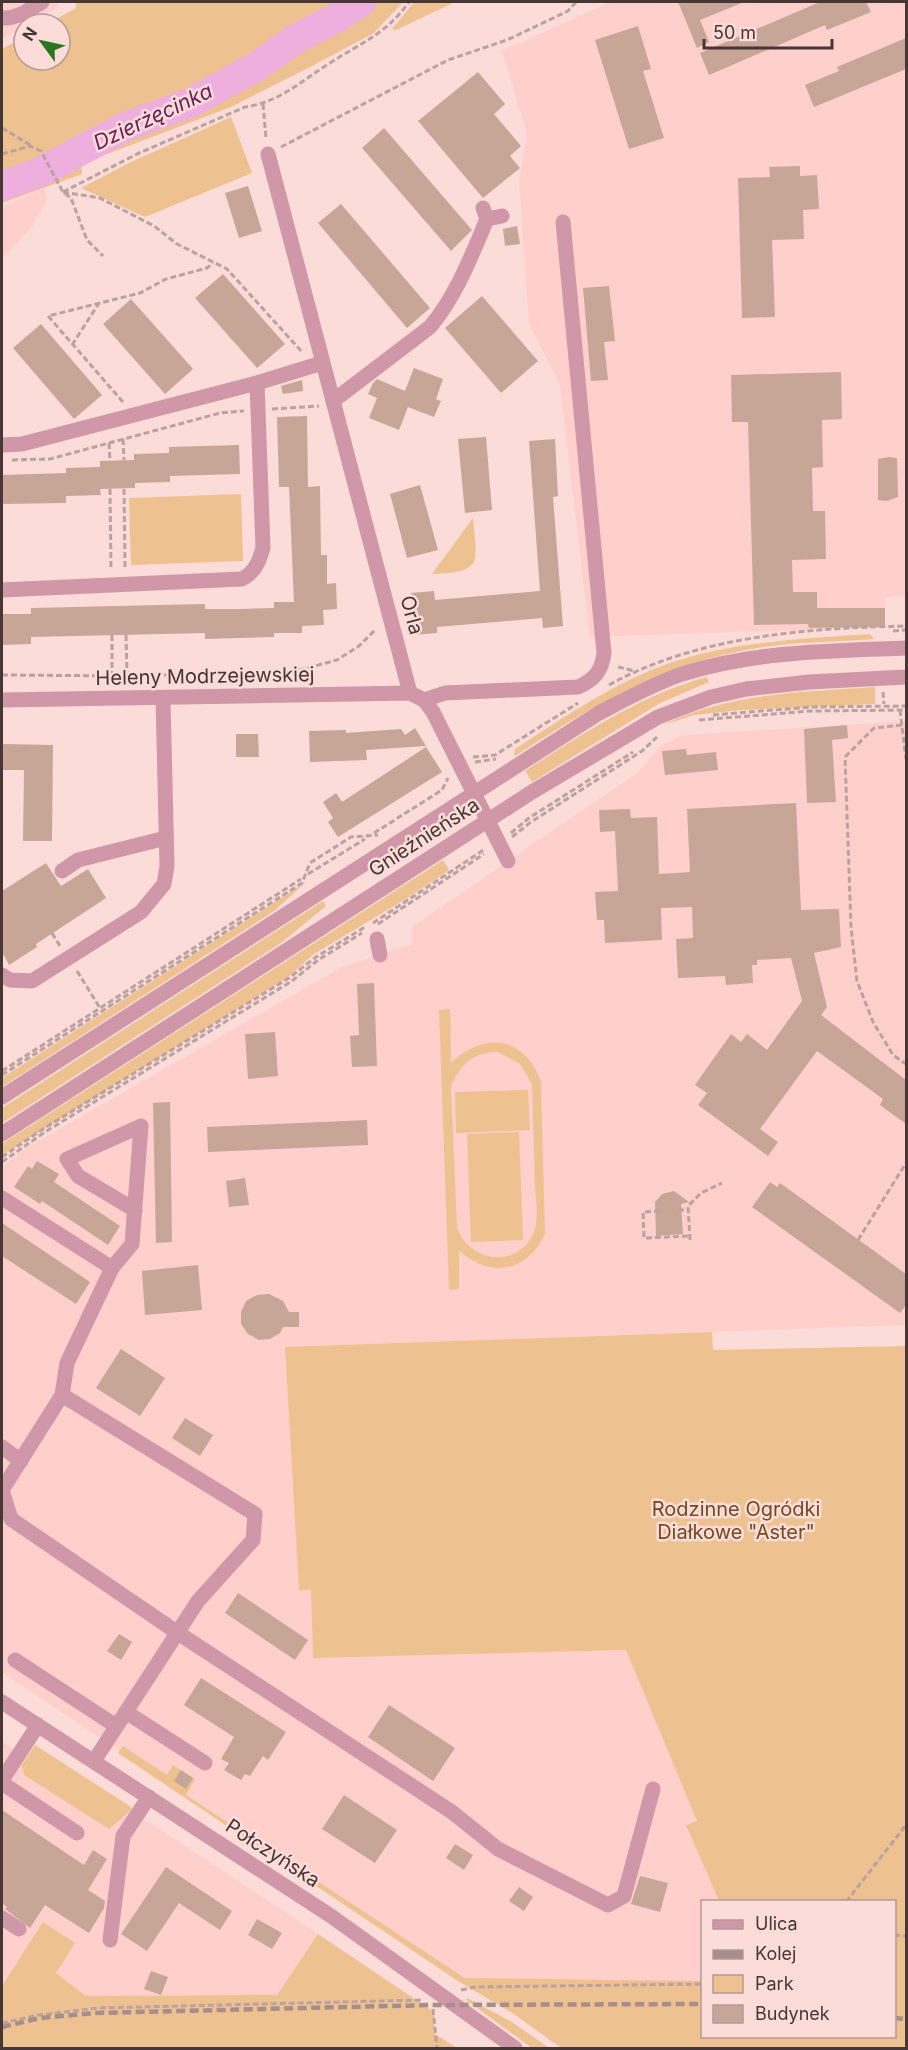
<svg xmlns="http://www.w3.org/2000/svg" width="908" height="2050" font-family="Inter,sans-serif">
<rect width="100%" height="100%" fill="#fbdcd9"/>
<!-- built -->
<g fill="#ffcfcc">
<polygon points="2,2 58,2 57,7 2,39"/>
<polygon points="611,2 906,2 906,595 885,597 885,627 590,637 560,385 529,324 519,182 527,133 502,51"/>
<polygon points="44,188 47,199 31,228 2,258 2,207"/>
<polygon points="906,721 906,1325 285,1347 299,1589 311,1590 313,1658 626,1650 697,1821 686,1825 719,1901 702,1902 702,1981 465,1978 185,1795 195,1779 174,1765 164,1781 2,1672 2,1167 26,1148 342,967 412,944 412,927 640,771 659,747 683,735"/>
<polygon points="2,1742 112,1814 120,1803 318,1934 277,1995 85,1996 56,1973 43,1923 2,1986"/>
</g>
<!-- green -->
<g fill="#edc290" fill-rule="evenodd">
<polygon points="76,2 403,2 374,33 310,67 231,107 81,164 82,174 2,203 2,49 24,37 24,60 60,60 60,24 47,24 76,8"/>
<polygon points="414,2 455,2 396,30 392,29"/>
<polygon points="231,117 252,173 145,217 81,188 129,163"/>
<polygon points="241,494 243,561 131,565 129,498"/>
<path d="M473 518C477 564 484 572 432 574Z"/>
<path d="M870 634 874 639C833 642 791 642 751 649 662 664 589 708 515 756L514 754 515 749C563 718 612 684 667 664 732 641 802 639 870 634Z"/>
<path d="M707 677 709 682 660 703 532 782 525 771C583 734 640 695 707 677Z"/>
<path d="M875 687V704L741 710 694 715 663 725C729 693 802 692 875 687Z"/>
<polygon points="443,860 449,870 409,897 314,954 288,977 2,1155 2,1144"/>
<polygon points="306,882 274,911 2,1087 2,1078"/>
<polygon points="323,901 326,906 281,943 2,1123 2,1108"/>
<path d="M450 1009 451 1063C484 1031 525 1036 541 1082L545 1234C526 1273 491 1278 459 1251V1289L449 1290 439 1010ZM498 1052 520 1064 532 1084C533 1118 534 1152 535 1186 536 1200 539 1218 534 1232 519 1269 470 1263 457 1228L451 1086C461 1064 473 1052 498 1052Z"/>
<polygon points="528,1090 530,1130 456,1133 455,1092"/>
<polygon points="519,1132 523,1240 471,1242 467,1134"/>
<polygon points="712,1332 713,1350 906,1346 906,2048 561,2048 514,2014 458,1981 118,1753 123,1746 167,1775 173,1765 195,1779 186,1795 465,1978 702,1981 702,2036 894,2036 894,1902 719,1901 686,1825 697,1821 626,1650 313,1658 311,1590 299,1590 285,1347"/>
<polygon points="35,1745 131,1807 131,1810 109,1829 24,1775 22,1765"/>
<polygon points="43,1922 75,1943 56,1973 86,1996 277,1995 318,1934 434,2012 435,2034 457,2048 2,2048 2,1986"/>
<polygon points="467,1998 512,2022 549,2048 532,2048 466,2000"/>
</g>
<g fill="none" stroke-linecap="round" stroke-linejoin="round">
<!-- river -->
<polyline stroke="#eeaede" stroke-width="30" points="2,186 38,173 125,127 192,102 256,67 294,40 338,17 361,2"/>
</g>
<!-- building -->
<g fill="#c7a697">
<polygon points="678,2 744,2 700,20 709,42 697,48"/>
<polygon points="820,2 866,2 871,12 827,30 825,25 709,75 700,53"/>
<polygon points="638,26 651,69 643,71 664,138 629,149 595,40"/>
<polygon points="906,38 906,69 814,107 805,85 839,71 837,67"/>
<polygon points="478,72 505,104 494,114 521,146 510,156 520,168 483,198 418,121"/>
<polygon points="384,128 472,230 451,251 362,148"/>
<polygon points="800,166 800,176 817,175 819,209 803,210 804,239 772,240 775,317 742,318 738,178 770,177 769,167"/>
<polygon points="248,186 262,231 239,238 225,193"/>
<polygon points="341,204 430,308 407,328 318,223"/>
<polygon points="517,226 520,244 505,246 503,229"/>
<polygon points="223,274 285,344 257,368 195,298"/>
<polygon points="609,286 615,341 604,342 608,380 591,381 583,288"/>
<polygon points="482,296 538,361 501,393 445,328"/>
<polygon points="131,299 193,369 165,394 103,324"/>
<polygon points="41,324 102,395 74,419 13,348"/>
<polygon points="414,368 443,379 436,399 441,401 434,417 408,407 399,430 369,418 377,398 368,394 373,383 377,379 405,391"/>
<polygon points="841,372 842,419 822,420 823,467 812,468 813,511 825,511 826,559 792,560 793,592 817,592 817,608 885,608 885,627 809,628 808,624 754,625 748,422 732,422 731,375"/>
<polygon points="302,380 303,391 283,394 281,386"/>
<polygon points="307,416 308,487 320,486 321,555 327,555 327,584 336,583 337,609 323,610 324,625 302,626 302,633 274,633 274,637 205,639 205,633 31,637 31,644 2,645 2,614 31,614 31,608 205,604 205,609 241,609 274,608 274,602 294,602 289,487 279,487 277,417"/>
<polygon points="486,437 492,510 465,513 458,439"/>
<polygon points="555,439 558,496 553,497 563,626 543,628 542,618 437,627 437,633 415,635 411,593 434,591 435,600 540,591 529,441"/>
<polygon points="239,445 240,474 170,476 170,482 135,483 135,488 100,489 101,495 66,496 66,503 2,504 2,475 66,473 66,468 100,467 100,461 134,460 134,454 169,453 169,447"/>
<polygon points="889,457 897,458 898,497 887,501 878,500 878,459"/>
<polygon points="420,485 438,550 407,558 390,494"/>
<polygon points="847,725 848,738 832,740 836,802 807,803 804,729"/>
<polygon points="415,728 426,746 366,750 367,760 310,762 309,731 346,730 346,733 401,729 405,735"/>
<polygon points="236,734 258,734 259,757 236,757"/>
<polygon points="2,744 53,745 52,841 23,841 24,770 2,770"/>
<polygon points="426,747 442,772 338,837 328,822 333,818 323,802 336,793 342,802"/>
<polygon points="686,749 687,755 716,752 718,770 665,775 662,751"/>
<polygon points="796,803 801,910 839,909 841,947 814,953 827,1007 821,1015 906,1080 906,1124 880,1105 883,1099 817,1051 760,1129 778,1142 768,1156 698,1105 707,1093 695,1085 731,1034 741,1042 747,1034 767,1050 802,1001 791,958 757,960 757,965 752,965 753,983 726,985 725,976 678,978 676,939 693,938 692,907 661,908 662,940 605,943 604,920 597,920 595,892 618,891 615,831 600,832 599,810 630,809 631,818 657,817 659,874 690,872 687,809"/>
<polygon points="46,863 61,886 88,869 106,898 36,944 37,947 9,965 2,952 2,891"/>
<polygon points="374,983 377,1066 352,1067 350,1036 359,1035 357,984"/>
<polygon points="275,1032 278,1076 248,1079 245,1034"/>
<polygon points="170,1102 172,1242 156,1243 153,1103"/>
<polygon points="367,1120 368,1145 208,1152 207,1127"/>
<polygon points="37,1161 59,1174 54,1182 120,1226 108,1245 42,1201 40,1204 14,1187 28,1166 32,1169"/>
<polygon points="245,1178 249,1205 229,1207 226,1181"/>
<polygon points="770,1182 777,1187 780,1183 906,1274 906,1305 900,1313 752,1207"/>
<polygon points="674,1191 689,1202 681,1204 683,1234 656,1236 655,1202 662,1194"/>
<polygon points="2,1223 90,1282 76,1304 2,1256"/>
<polygon points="198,1265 202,1310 145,1315 142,1271"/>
<polygon points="269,1294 283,1301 289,1312 299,1312 299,1327 283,1327 280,1333 270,1339 259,1340 248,1334 241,1324 241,1312 246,1301 257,1295"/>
<polygon points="121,1349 165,1378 140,1416 96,1388"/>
<polygon points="185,1418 213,1435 200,1456 172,1438"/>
<polygon points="238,1593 308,1640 295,1660 225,1613"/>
<polygon points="119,1634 132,1642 121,1660 107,1651"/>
<polygon points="201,1678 286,1732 268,1760 263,1756 250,1776 245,1774 241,1780 224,1770 229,1763 221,1759 234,1737 184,1705"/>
<polygon points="389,1705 455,1748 433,1781 368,1737"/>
<polygon points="181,1770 193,1778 186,1789 174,1781"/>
<polygon points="344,1795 397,1830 375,1863 322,1829"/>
<polygon points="2,1810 84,1865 93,1850 107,1859 88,1890 105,1901 104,1908 89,1933 45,1905 30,1928 5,1909 7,1907 2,1903"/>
<polygon points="455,1844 473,1855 464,1870 446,1858"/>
<polygon points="166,1867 232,1911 220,1930 179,1903 147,1951 121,1934"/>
<polygon points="640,1876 668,1883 660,1912 631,1904"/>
<polygon points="519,1887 533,1897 524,1911 509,1901"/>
<polygon points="257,1919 282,1933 272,1949 248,1935"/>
<polygon points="151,1971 168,1977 161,1995 144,1989"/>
</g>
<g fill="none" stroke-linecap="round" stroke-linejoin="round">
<!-- path -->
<g stroke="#bba2a0" stroke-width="3" stroke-dasharray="6 3" stroke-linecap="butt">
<polyline points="263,104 266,138"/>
<polyline points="2,128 32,146"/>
<polyline points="281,147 448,60 507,40 568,11 576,2"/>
<polyline points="2,154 30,146 41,151 63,192 71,198 87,240 103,256"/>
<polyline points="63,192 100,198 154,226 177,244 227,269 302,352"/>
<path d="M63 192 137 154 245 107C280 102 301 81 330 63 362 42 385 35 409 2"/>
<polyline points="72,345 99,303"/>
<polyline points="123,402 48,316 140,293 166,279 207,268 213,263"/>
<polyline points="272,409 319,406"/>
<polyline points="123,439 124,460"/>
<polyline points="109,443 110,461"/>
<polyline points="12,460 50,459 220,413 244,411"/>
<polyline points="110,489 111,569"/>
<polyline points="124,489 125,568"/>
<polyline points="893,631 906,630"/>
<polyline points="112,635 112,676"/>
<polyline points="126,635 127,676"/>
<polyline points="618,667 635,671"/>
<polyline points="296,671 297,681"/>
<polyline points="2,675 127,676 296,671 337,660 359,646 376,629"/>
<path d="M609 685C697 636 808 628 906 626"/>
<polyline points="883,692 884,704"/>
<polyline points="900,710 906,759"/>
<polyline points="713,715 811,707 906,706"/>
<polyline points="699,720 811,711 906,710"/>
<polyline points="902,725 874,728 845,757 851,927 857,981 873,1022 893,1055 906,1064"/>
<polyline points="473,757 495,755 578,703"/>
<polyline points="475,762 496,759"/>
<polyline points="374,833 442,790 448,778"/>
<polyline points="511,833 529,818 633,752"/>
<polyline points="512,837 531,822 642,751 657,737"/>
<polyline points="308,874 365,839"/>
<polyline points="373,923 485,849"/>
<polyline points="378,924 484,854"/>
<polyline points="52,933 60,946"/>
<polyline points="77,971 100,1008"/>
<polyline points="2,1071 301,879"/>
<polyline points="2,1075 302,883 310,863 351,837 378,835"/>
<polyline points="2,1157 43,1129 289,978 316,957 365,927"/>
<polyline points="2,1162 45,1132 292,981 318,960 362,933"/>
<polyline points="678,1210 688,1210"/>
<polyline points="660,1211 643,1212 644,1238 690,1236"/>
<polyline points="690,1240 688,1206 701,1193 722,1183"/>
<polyline points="858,1240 906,1163"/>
<polyline points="846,1902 906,1825"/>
<polyline points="894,1935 906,1936"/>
<polyline points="461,1990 475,1987 702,1984"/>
<polyline points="433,2009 437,2048"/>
<polyline points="2,2023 39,2015 98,2008 421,2000"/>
</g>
<!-- minor -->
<g stroke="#cf97a8" stroke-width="15">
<path d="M2 18C17 19 29 10 42 2"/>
<polyline points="268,154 410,693"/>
<polyline points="487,219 502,216"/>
<path d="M333 401 430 327C456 296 471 257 487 219L483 208"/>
<polyline points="2,445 22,444 257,383 322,363"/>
<path d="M2 590 242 579C255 572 259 562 263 548L257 383"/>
<polyline points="2,700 410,693 424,700 433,712 508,861"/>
<path d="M424 700 445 693 578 687C594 680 602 671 604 653L563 222"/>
<polyline points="62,871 78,860 166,838"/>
<polyline points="377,939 380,955"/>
<polyline points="2,975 10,980 32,981 141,912 164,884 167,866 163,699"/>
<path d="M2 1097 599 713C626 699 653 684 682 674 755 651 831 651 906 648"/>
<polyline points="2,1134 532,792 658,717 711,697 746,689 809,682 906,677"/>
<polyline points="2,1198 112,1268"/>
<polyline points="135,1210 78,1176 67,1159 141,1126 132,1244 112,1268 67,1363 62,1395 2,1490 11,1519 178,1633 452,1812 498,1849 608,1905 624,1896 653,1789"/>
<polyline points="62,1395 255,1514 253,1540 198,1601 94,1761"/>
<polyline points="2,1447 21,1461"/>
<polyline points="15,1660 116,1726"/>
<polyline points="2,1702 331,1916 515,2048"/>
<polyline points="126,1712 205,1763"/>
<polyline points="2,1780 38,1725"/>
<polyline points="2,1783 77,1833"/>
<polyline points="2,1918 19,1929"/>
<polyline points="110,1940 123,1836 149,1797"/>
</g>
<!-- rail -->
<g stroke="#a58e8c" stroke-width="4.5" stroke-dasharray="9 4.5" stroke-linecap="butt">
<polyline points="894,2018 906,2019"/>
<polyline points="2,2027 40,2018 95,2013 432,2005 702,2004"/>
</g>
</g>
<g text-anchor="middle" stroke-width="5" stroke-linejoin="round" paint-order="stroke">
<!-- street labels -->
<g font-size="20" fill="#463736" stroke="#fbdcd9">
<text transform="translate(412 615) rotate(75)" y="7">Orla</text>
<text transform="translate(205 676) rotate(-1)" y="7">Heleny Modrzejewskiej</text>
<text transform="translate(424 837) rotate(-33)" y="7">Gnieźnieńska</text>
<text transform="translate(273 1853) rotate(33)" y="7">Połczyńska</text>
</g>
<!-- park labels -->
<g font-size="20" fill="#704d21" stroke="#fbdcd9">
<text x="736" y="1516">Rodzinne Ogródki<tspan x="736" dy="23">Diałkowe "Aster"</tspan></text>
</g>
<!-- water labels -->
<g font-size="21" font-style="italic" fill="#68205c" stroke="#fbdcd9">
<text transform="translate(153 117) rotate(-25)" y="7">Dzierżęcinka</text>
</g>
</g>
<!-- border -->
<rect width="908" height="2050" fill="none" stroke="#463736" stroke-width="6"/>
<!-- legend -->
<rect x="701" y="1900" width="195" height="138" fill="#fbdcd9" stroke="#b39a98" stroke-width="1.5"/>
<rect x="713" y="1920" width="30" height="9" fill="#cf97a8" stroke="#b39a98" stroke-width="1.5"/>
<text x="755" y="1930" font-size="18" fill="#463736">Ulica</text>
<rect x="713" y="1950" width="30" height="9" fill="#a58e8c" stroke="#b39a98" stroke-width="1.5"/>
<text x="755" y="1960" font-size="18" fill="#463736">Kolej</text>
<rect x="713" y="1975" width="30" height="18" fill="#edc290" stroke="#b39a98" stroke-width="1.5"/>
<text x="755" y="1990" font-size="18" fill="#463736">Park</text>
<rect x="713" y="2005" width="30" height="18" fill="#c7a697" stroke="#b39a98" stroke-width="1.5"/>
<text x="755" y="2020" font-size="18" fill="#463736">Budynek</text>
<!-- north arrow -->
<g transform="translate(42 42) rotate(303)"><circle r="28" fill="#fbdcd9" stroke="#b39a98" stroke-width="1.5"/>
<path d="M0-4.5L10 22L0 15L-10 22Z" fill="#297821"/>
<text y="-9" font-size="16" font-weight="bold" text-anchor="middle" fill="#463736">N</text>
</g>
<!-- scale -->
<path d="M704 39v9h128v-9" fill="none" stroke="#463736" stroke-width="3"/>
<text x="713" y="39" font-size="18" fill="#463736" stroke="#fbdcd9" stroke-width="4.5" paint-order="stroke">50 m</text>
</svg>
